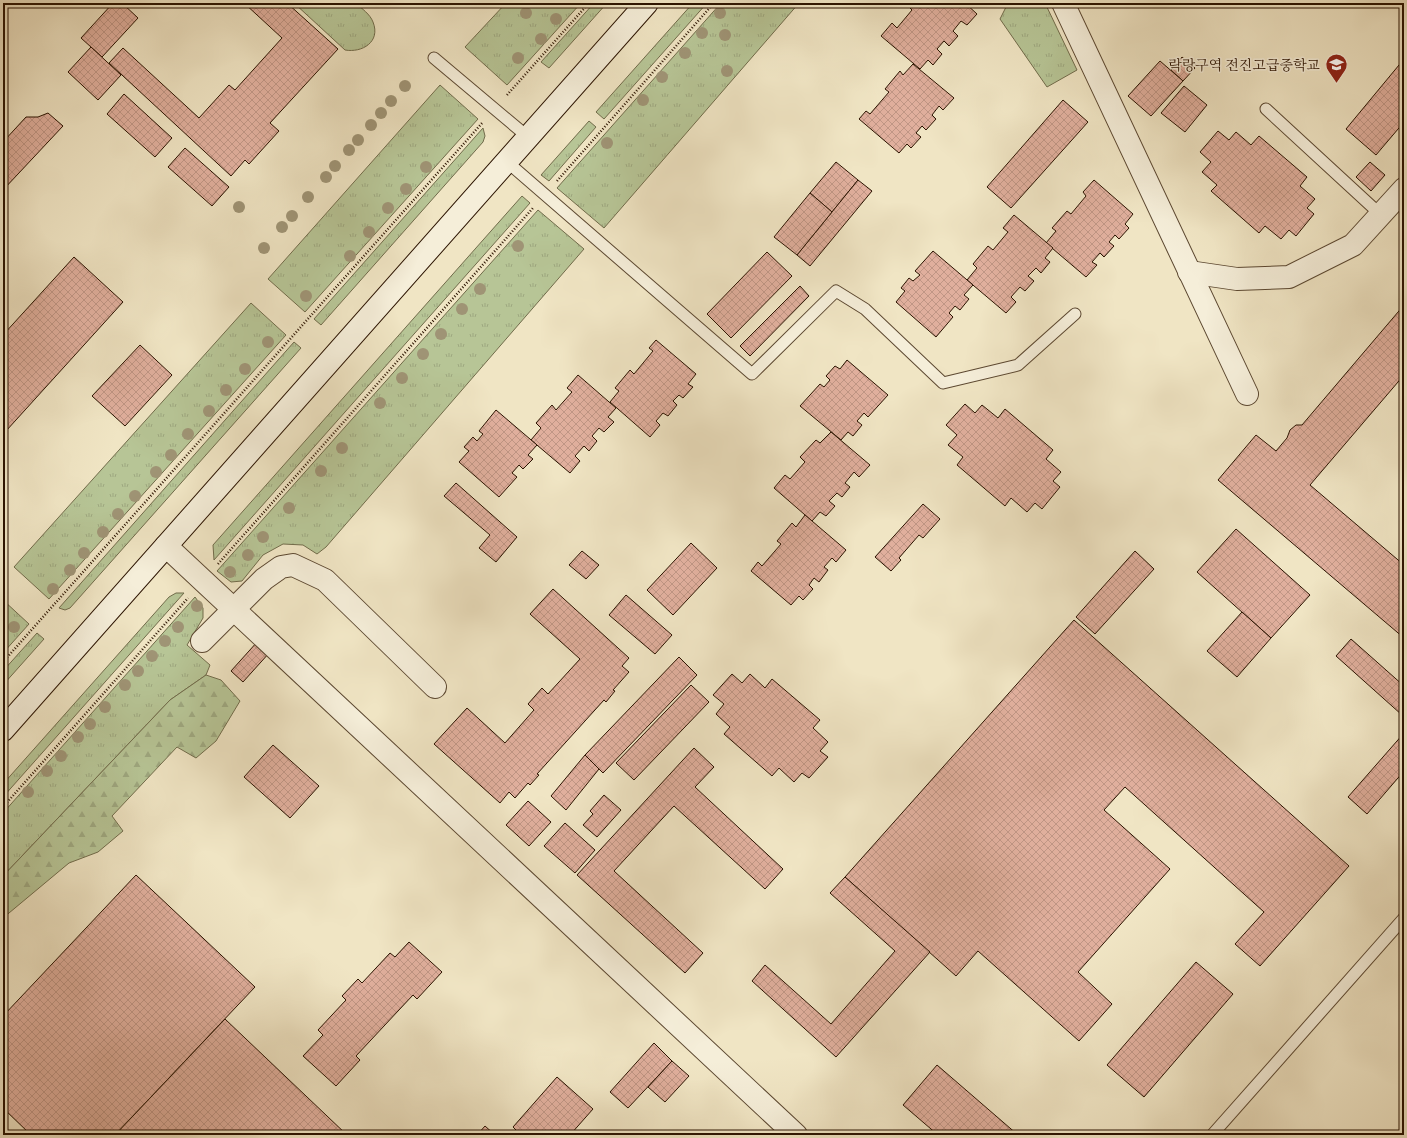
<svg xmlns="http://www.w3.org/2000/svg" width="1407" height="1138" font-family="'IM FELL English','Noto Serif KR',serif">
<defs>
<pattern id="grass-tufts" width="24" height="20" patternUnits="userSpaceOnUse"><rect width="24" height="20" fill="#b7c596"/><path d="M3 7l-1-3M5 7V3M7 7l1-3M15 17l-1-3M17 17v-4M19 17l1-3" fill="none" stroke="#9ea880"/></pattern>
<pattern id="forest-firs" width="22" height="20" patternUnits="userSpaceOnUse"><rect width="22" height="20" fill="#b7c596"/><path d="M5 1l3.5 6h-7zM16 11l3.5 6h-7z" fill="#9ea880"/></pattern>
<pattern id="building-cross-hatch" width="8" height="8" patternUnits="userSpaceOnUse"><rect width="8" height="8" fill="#e0af9d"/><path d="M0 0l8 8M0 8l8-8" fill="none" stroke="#c09685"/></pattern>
</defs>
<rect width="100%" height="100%" fill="#f0e5c4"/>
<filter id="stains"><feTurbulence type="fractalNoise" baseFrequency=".005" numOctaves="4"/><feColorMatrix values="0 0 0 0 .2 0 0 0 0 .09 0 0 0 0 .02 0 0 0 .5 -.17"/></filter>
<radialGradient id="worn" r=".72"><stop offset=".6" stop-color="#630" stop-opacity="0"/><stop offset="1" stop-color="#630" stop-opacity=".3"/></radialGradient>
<!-- grass -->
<g fill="url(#grass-tufts)" stroke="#716c4b">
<path d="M294 3H356C362 9 370 14 373 22 381 42 362 53 345 50Z"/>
<polygon points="506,3 581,3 507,85 465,47"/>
<polygon points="594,3 607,3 549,68 541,62"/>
<polygon points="693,3 707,3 604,119 596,112"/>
<polygon points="721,3 799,3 604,228 557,188"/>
<polygon points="1008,3 1045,3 1077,70 1047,87 1000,19"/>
<polygon points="440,85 478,119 305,312 268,279"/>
<polygon points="589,121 596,127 549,181 541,175"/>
<polygon points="483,128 485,136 483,142 321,325 314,319"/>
<polygon points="522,196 530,203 214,560 213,545"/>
<polygon points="538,210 584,249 326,547 317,554 303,545 283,544 263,555 242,581 231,582 217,571"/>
<polygon points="251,303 286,335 49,599 14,567"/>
<polygon points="294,342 301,348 70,608 65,610 59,608"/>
<polygon points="176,593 184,593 3,797 3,784 169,597"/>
<polygon points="195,597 203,608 203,618 187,645 210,665 206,675 170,700 3,876 3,813"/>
<polygon points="3,600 29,624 3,653"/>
<polygon points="37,633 44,639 3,685 3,671"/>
</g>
<!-- forest -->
<polygon fill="url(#forest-firs)" stroke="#716c4b" points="206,675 221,680 240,701 216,741 196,758 177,747 112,816 123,831 98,852 69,863 3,918 3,876 170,700"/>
<!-- building -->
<g fill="url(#building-cross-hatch)" stroke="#2b1300">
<polygon points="113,3 122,3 138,18 102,57 81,38"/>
<polygon points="244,3 287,3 338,49 270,123 279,131 249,164 245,160 231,176 109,63 123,48 199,118 229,85 235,90 282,38"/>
<polygon points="910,3 965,3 977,14 967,25 961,21 953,31 958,36 949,46 944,41 937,49 942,54 933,65 928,60 920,69 881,36 892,23 897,28 912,10 908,6"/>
<polygon points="91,47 121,75 98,100 68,72"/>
<polygon points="1182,57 1195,68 1183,81 1171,70"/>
<polygon points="1404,59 1404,122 1376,155 1346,129"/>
<polygon points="1160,61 1183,81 1151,116 1128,96"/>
<polygon points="913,64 954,98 943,110 939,106 932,115 936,119 926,130 922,126 916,133 921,137 911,148 907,144 899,153 859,119 866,111 870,114 889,92 885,89 900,71 903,75"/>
<polygon points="1184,86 1207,105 1185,132 1161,113"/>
<polygon points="124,94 172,138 155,157 107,114"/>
<polygon points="1063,100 1088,122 1011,208 987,187"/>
<polygon points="48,113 63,126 3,190 3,142 26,117 38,117"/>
<polygon points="1218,131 1229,140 1236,132 1251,145 1259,136 1307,177 1300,186 1315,199 1307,208 1314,214 1296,236 1289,230 1281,239 1265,226 1259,233 1211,191 1217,185 1202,172 1211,162 1200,152"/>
<polygon points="185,148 229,187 212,206 168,167"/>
<polygon points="836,162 858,180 832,212 810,193"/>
<polygon points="1370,162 1385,175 1371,191 1356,177"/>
<polygon points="858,180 872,191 810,266 797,255"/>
<polygon points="1094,180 1133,214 1125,224 1129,228 1119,239 1115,235 1109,242 1114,246 1104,257 1100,253 1092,262 1097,265 1086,277 1046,243 1056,231 1052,228 1067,211 1071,214 1086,196 1083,192"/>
<polygon points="810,193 832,212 797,255 774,237"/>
<polygon points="1014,215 1053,248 1045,258 1050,262 1041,273 1036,268 1028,276 1034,281 1025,291 1020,287 1011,297 1016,302 1006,313 967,280 977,268 973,264 988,246 993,250 1008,232 1003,228"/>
<polygon points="933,251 973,285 964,295 969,299 960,310 955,306 949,313 953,317 936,337 896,302 905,291 901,288 909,278 913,281 920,275 915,271"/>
<polygon points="767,252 792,276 731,338 707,314"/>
<polygon points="74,257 123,302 6,431 3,428 3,335"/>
<polygon points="800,286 809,296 750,356 740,346"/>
<polygon points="1404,305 1404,375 1310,485 1404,565 1404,638 1218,480 1256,435 1276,451 1287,438 1290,430 1296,425 1302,425"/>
<polygon points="656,340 696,374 688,384 693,387 683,398 679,395 673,401 677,405 668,416 663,413 656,421 660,425 650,437 610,402 619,391 615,388 630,370 634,374 653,351 649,348"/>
<polygon points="140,345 172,375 125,426 92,396"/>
<polygon points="847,360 888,395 868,417 864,413 857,421 862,425 853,436 848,432 841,440 800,406 820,384 824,387 830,380 826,376 835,366 840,369"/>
<polygon points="578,375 616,408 608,417 614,422 604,432 599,428 592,436 597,441 589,451 584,446 575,456 580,461 570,473 531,440 541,428 536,423 552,405 556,410 572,392 567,388"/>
<polygon points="965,404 975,413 982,405 998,418 1005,409 1053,450 1046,459 1061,472 1053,481 1060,487 1042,509 1035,503 1027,512 1011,498 1005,506 957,465 963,457 948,445 957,435 946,425"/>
<polygon points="496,410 537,445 528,455 533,459 523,469 519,465 512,473 517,477 499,497 459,462 469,451 464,447 473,437 477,441 483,434 479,431"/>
<polygon points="831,432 870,465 859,477 854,472 845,483 850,487 842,497 837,493 829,501 835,506 826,516 820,512 812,521 774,488 785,475 790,479 805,462 800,457 816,440 820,443"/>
<polygon points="456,483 517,537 496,562 479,548 490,535 444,496"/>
<polygon points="923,504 940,519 923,538 919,535 899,558 901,560 891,571 875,557"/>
<polygon points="805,515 846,550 836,562 832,558 824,567 828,570 819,582 814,578 809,585 813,589 803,600 799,596 791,605 751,571 758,562 762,566 781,544 777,541 792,523 796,527"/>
<polygon points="1236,529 1310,595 1271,638 1197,572"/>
<polygon points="691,543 717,568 673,615 647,590"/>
<polygon points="582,551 599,565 586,579 569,565"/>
<polygon points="1135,551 1154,569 1095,634 1076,617"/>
<polygon points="553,589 629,658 622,666 629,672 613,690 615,691 606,702 604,700 537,774 539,775 530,785 528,783 515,798 509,792 500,803 434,744 467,708 505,743 534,710 528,704 542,688 548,694 580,659 530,614"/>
<polygon points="626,595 672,635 655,654 609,615"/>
<polygon points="1242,612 1271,638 1237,677 1207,651"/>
<polygon points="1074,620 1349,866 1260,966 1235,944 1264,912 1125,787 1104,810 1170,869 1078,972 1112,1004 1079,1041 978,951 956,976 845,877"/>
<polygon points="1351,639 1404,686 1404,712 1402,715 1336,656"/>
<polygon points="258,641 270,652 243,682 231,671"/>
<polygon points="679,657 697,675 603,773 585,755"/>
<polygon points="732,674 742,683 750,674 765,688 772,679 820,720 813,728 828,742 820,751 828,757 809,778 802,773 794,782 779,768 772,776 724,734 730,727 716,714 724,704 713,695"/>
<polygon points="691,685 709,702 634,780 616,763"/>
<polygon points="1404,733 1404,771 1367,814 1348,797"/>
<polygon points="273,745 319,786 290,818 244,777"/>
<polygon points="694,748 714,767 695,787 783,869 765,889 674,806 614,871 703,953 685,973 577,875"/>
<polygon points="585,755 599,769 566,810 551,796"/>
<polygon points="604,795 621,810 597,837 583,825 593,814 590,811"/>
<polygon points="528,801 551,822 529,846 506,825"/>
<polygon points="565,823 595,850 575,873 544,846"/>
<polygon points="136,875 255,987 115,1135 31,1135 3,1108 3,1016"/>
<polygon points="845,877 930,952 836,1057 752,981 765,965 831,1024 895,951 830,893"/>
<polygon points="409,942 442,972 417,999 413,995 356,1056 360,1060 336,1086 303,1056 323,1035 318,1030 346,1000 342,996 358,979 362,983 390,953 395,957"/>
<polygon points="1196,962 1233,994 1144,1097 1107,1065"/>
<polygon points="225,1019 347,1135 115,1135"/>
<polygon points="654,1043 672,1061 628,1108 610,1092"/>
<polygon points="672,1061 689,1076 665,1102 648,1087"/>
<polygon points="937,1065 1018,1135 938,1135 903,1105"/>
<polygon points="557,1077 593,1109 570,1135 515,1135 518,1132 513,1127"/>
<polygon points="485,1126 495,1135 477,1135"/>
<polygon points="501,1130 506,1135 496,1135"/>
</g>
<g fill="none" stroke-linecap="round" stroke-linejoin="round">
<defs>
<g id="service">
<polyline points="434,58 528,137"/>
<polyline points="1266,109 1381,215"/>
<polyline points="506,161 752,374 836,291 865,309 943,383 1018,365 1075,314"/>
<polyline points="1212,1135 1404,918"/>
</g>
<g id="minor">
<polyline points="1063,3 1247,394"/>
<polyline points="1189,272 1237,279 1289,277 1353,245 1404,189"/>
<polyline points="166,546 796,1135"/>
<polyline points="202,641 264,579 281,567 293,565 325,580 435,687"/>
</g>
<polyline id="secondary" points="3,730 647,3"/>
</defs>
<!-- service casing -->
<use href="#service" stroke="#5c4831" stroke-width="13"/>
<!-- minor casing -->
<use href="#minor" stroke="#5c4831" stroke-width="24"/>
<!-- secondary casing -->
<use href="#secondary" stroke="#2b1300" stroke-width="24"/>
<!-- path -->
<g stroke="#2b1300" stroke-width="2.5" stroke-dasharray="1 2" stroke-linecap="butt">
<polyline points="507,95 589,3"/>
<polyline points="557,181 714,3"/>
<polyline points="218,564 533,208"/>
<polyline points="3,662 483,122"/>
<polyline points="3,807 188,598"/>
</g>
<!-- service -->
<use href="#service" stroke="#f5eed9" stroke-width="11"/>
<!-- minor -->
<use href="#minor" stroke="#f5eed9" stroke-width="22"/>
<!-- secondary -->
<use href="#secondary" stroke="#f5eed9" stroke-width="22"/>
</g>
<!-- trees -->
<g fill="#9f9475">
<circle cx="526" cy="13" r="6"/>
<circle cx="720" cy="13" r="6"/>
<circle cx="556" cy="19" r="6"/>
<circle cx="702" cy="33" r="6"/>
<circle cx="725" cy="35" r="6"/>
<circle cx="541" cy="39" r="6"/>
<circle cx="685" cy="53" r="6"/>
<circle cx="518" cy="58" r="6"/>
<circle cx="727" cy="71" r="6"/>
<circle cx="662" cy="77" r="6"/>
<circle cx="405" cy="86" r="6"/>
<circle cx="643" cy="100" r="6"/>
<circle cx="391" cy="101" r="6"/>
<circle cx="381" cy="113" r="6"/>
<circle cx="371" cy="125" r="6"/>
<circle cx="358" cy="140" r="6"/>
<circle cx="607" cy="143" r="6"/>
<circle cx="349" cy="150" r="6"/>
<circle cx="335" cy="166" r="6"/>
<circle cx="426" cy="167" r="6"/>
<circle cx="326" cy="177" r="6"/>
<circle cx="406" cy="189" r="6"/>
<circle cx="308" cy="197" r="6"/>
<circle cx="239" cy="207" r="6"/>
<circle cx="388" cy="208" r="6"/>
<circle cx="292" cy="216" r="6"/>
<circle cx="282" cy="227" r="6"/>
<circle cx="369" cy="232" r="6"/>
<circle cx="518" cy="246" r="6"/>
<circle cx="264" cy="248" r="6"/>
<circle cx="350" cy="256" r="6"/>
<circle cx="480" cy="289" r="6"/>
<circle cx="306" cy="296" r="6"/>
<circle cx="462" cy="309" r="6"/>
<circle cx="441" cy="334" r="6"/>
<circle cx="268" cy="342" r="6"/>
<circle cx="423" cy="354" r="6"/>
<circle cx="245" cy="369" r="6"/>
<circle cx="402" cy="378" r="6"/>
<circle cx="226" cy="390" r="6"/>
<circle cx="380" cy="403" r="6"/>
<circle cx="209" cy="411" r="6"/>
<circle cx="188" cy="434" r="6"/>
<circle cx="342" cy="448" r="6"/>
<circle cx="171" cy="455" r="6"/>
<circle cx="321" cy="471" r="6"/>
<circle cx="156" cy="472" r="6"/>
<circle cx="135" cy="496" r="6"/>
<circle cx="289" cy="508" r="6"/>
<circle cx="118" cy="514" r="6"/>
<circle cx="103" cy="532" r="6"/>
<circle cx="263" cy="537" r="6"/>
<circle cx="84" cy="553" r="6"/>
<circle cx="248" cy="555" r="6"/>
<circle cx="70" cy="570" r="6"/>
<circle cx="230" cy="572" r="6"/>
<circle cx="53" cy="589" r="6"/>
<circle cx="197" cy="606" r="6"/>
<circle cx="14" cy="627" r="6"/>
<circle cx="178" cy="627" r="6"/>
<circle cx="165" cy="641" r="6"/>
<circle cx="152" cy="656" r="6"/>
<circle cx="138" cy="671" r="6"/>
<circle cx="125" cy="685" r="6"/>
<circle cx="105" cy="707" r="6"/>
<circle cx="90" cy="724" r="6"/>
<circle cx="78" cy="737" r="6"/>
<circle cx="61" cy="756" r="6"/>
<circle cx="47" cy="771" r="6"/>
<circle cx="28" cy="792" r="6"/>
</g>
<!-- icons -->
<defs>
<symbol id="school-pin" viewBox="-11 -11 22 30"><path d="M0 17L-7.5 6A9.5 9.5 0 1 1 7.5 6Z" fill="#8f2418" stroke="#f5eed9"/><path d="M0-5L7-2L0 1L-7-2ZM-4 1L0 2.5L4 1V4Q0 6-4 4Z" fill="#fff"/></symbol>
</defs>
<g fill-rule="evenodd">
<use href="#school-pin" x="1324" y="52" width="25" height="34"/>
</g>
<g text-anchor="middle" stroke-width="3" stroke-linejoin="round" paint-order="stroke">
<!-- poi labels -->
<g font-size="14" fill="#2b1300" stroke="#f5eed9" text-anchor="end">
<text x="1320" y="70">락랑구역 전진고급중학교</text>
</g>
</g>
<!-- margin -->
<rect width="1407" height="1138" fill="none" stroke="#f0e5c4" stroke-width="16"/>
<rect x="4" y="4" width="1399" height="1130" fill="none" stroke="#2b1300" stroke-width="2"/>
<rect x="8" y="8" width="1391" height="1122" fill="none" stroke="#2b1300"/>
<rect width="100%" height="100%" filter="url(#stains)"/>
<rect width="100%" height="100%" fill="url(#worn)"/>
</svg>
